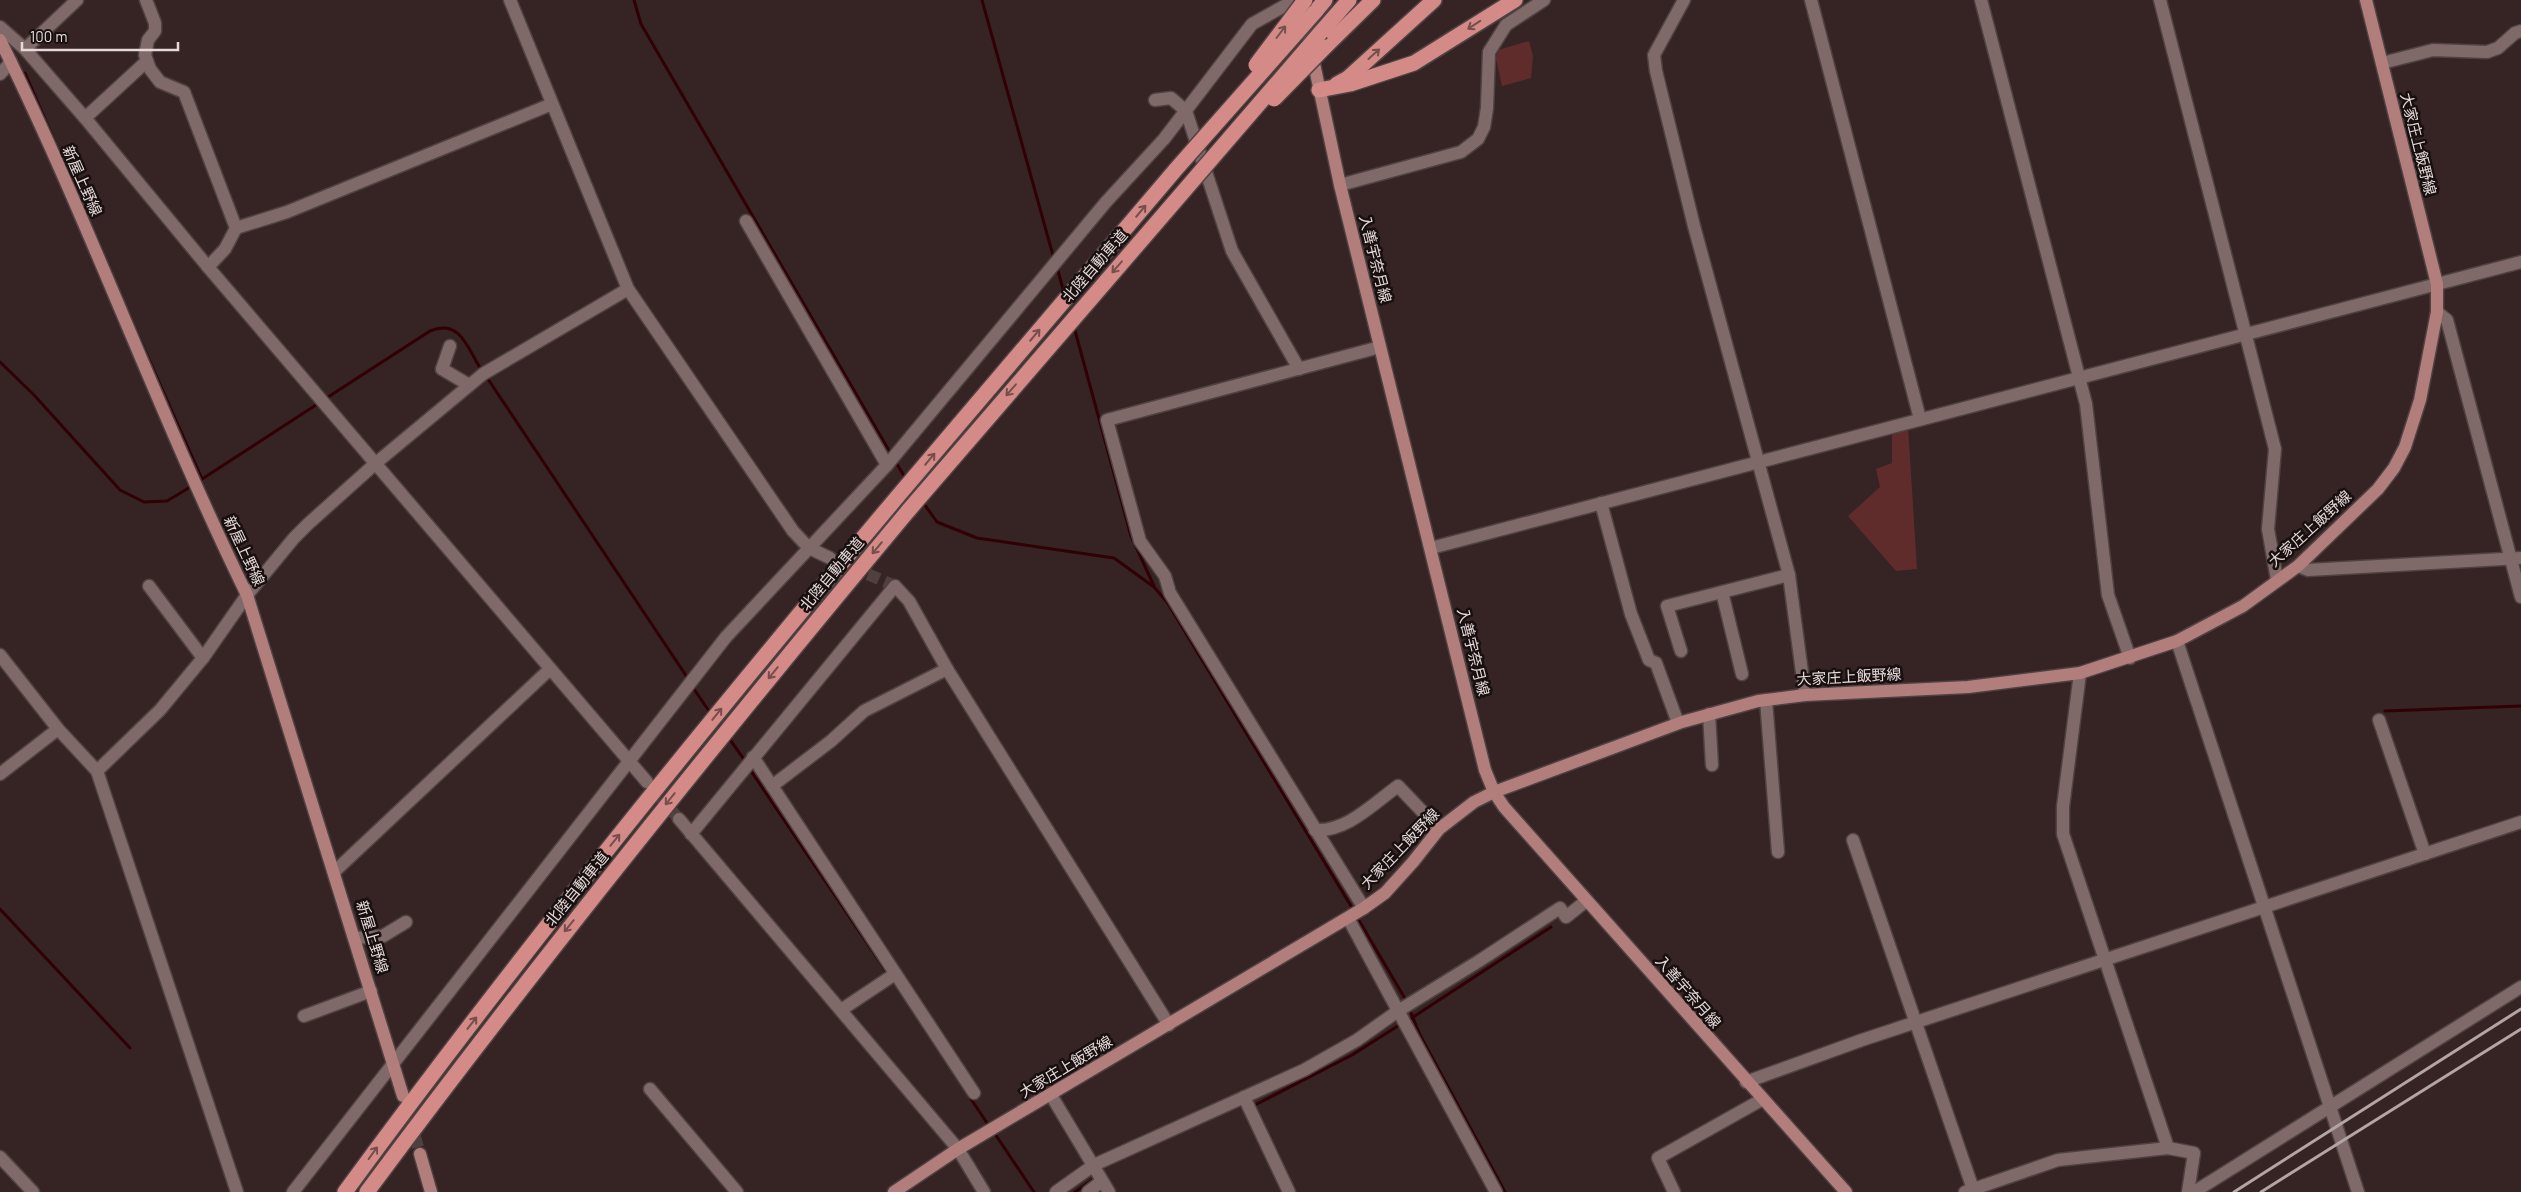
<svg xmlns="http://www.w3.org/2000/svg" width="2521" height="1192" font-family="Barlow,'Noto Sans JP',sans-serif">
<rect width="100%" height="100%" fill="#352423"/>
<!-- green -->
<g fill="#5f2c2b">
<polygon points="1529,41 1533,56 1531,78 1502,86 1496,59 1498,50"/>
<polygon points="1908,426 1917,569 1896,571 1848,516 1880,487 1876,469 1892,463 1892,431"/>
</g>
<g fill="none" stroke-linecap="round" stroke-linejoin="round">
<!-- stream -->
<g stroke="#300004" stroke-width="3">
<polyline points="634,0 641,24 891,454"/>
<polyline points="982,0 1054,259"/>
<polyline points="25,73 111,272"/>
<polyline points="1057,267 1064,293"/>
<polyline points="127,310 202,479"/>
<polyline points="1074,327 1131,536 1154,586"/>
<polyline points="0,362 34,395 120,490 144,502 167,501 192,486"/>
<polyline points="486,376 689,680"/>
<path d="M325 399 430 331C461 318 468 350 482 371"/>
<polyline points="895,461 906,479"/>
<polyline points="199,481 319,403"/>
<polyline points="922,501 937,522 977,538 1114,558 1154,587 1167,602 1354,911"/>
<polyline points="692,686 711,714"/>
<polyline points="2385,711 2521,706"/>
<polyline points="728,737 746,762"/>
<polyline points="749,768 888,974"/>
<polyline points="0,909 130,1048"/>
<polyline points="1357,917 1407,1002"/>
<polyline points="1409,1008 1420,1035 1505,1192"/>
<polyline points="1407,1021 1551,927"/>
<polyline points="969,1096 989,1126"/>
<polyline points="1255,1105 1352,1055 1401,1024"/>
<polyline points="993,1131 1034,1192"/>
<polyline points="1075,1192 1095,1178"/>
</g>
<!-- minor-tunnel -->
<g stroke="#4f3f3e" stroke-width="12" stroke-dasharray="12 6" stroke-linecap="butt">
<polyline points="835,560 895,586"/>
<polyline points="649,784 679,819"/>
</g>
<!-- major-tunnel -->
<polyline stroke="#4f3f3e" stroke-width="12" stroke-dasharray="12 6" stroke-linecap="butt" points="405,1101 420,1154"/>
<defs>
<g id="minor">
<polyline points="146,0 155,23 155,31 148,40 145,55 150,69 160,82 184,92 236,228 225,249 208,267"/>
<polyline points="510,0 628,289 793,531 809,548 830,558"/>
<polyline points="1684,0 1654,55 1656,71 1694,226 1789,575 1805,695"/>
<polyline points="1811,0 1920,419"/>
<polyline points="1981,0 2086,404 2108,595 2130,658"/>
<polyline points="2160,0 2275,449 2268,529 2277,580"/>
<polyline points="0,27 25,49 85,118 208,267 647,782"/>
<polyline points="25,49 77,0"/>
<polyline points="2382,63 2433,50 2487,52 2498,48 2515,33 2521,31"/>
<polyline points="0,74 11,62"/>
<polyline points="1155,100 1171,98 1186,111 1232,251 1299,369"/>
<polyline points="85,118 147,61"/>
<polyline points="1340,185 1461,152 1478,139 1484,127 1487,108 1489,52 1506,25 1544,0"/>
<polyline points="746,221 887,465"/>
<polyline points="236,228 287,212 552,104"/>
<polyline points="2437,312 2447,320 2521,597"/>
<polyline points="450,346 442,369 469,385"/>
<polyline points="1601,503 1631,614 1649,660 1656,663 1678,723"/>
<polyline points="1431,548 2521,262"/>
<polyline points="2298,566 2308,570 2521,558"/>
<polyline points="149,586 203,658"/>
<polyline points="1722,592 1742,674"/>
<polyline points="2177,641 2358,1192"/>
<polyline points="1681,651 1667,606 1789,575"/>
<polyline points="0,655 58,729 97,771 237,1192"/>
<polyline points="2080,673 2063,807 2063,834 2168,1148 2194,1153 2188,1192"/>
<polyline points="1766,700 1778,852"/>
<polyline points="1709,714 1712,765"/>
<polyline points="2379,720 2425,854"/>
<polyline points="753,757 974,1093"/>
<polyline points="97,771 160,710 203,658 247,595 294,538 308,524 376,463 483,374 628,289"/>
<polyline points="0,774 58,729"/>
<polyline points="772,786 831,741 864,711 947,669"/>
<polyline points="679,819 958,1149 984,1192"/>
<path d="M1315 830C1347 832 1374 803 1398 786L1439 829"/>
<polyline points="691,834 895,586 909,601 947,669 1169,1025"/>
<polyline points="1853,840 1974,1192"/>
<polyline points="334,872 550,669"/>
<polyline points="1364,908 1170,593 1165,576 1140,541 1107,420 1380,347"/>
<polyline points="1348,918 1496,1192"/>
<polyline points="355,938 383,936 406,922"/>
<polyline points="841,1010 895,974"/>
<polyline points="304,1016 371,991"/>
<polyline points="1746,1082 1862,1040 2521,822"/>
<polyline points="650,1089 737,1192"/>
<polyline points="1051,1095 1109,1192"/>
<polyline points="1244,1097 1289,1192"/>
<polyline points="0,1157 33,1192"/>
<polyline points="293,1192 726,637 887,465 1106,202 1164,139 1252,24 1295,0"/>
<polyline points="1056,1192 1094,1165 1304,1070 1357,1040 1398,1011 1479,961 1560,908 1566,917 1586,901"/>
<polyline points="1088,1192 1102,1181"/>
<polyline points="1674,1192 1658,1158 1763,1099"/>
<polyline points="1965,1192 2058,1160 2168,1148"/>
<polyline points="2194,1192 2521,987"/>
</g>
<g id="major">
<polyline points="1304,17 1340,185 1485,770 1494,792 1504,807 1846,1192"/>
<path d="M0 40C90 222 158 413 247 595L403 1096"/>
<polyline points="420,1154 431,1192"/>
<polyline points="894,1192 958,1149 1364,908 1385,893 1413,862 1439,829 1474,802 1494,792 1682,722 1758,701 1805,695 1968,687 2080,673 2177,641 2243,606 2298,566 2378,489 2394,468 2405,447 2420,400 2437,312 2437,284 2366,0"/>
</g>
<g id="highway">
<polyline points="1315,12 1325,0"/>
<polyline points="1321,32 1349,0"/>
<polyline points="1325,47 1373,0"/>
<polyline points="1337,84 1348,78 1434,0"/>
<polyline points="1319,90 1350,84 1414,63 1515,0"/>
<path d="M345 1192C520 953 707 723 898 496"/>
<path d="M367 1192C540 959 722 734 908 511"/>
</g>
</defs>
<!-- minor casing -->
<use href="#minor" stroke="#504242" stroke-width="15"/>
<!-- major casing -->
<use href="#major" stroke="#504242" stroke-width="15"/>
<!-- highway casing -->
<use href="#highway" stroke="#504242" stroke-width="18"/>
<!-- minor -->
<use href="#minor" stroke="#7f6a69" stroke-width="12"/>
<!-- major -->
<use href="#major" stroke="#b27e7c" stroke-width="12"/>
<!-- highway -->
<use href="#highway" stroke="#d48b88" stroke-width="15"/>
<!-- rail -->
<g stroke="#b3a5a5" stroke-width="3">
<polyline points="2234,1192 2521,1009"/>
<polyline points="2261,1192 2521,1029"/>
</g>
<defs>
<g id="highway-bridge">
<polyline points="1256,65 1305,0"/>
<polyline points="1274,99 1325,47"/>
<polyline points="898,496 1177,168 1315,12"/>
<polyline points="908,511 1321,32"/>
</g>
</defs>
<!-- highway-bridge casing -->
<use href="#highway-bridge" stroke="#504242" stroke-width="18" stroke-linecap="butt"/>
<!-- highway-bridge -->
<use href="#highway-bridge" stroke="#d48b88" stroke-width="15"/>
</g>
<!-- one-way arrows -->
<defs><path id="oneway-shaft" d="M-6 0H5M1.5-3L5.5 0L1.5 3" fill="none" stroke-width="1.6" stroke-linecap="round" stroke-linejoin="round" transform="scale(1.25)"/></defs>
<g stroke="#764e4c">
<use href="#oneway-shaft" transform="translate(1474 25) rotate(147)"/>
<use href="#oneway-shaft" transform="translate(1281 32) rotate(-53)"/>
<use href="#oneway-shaft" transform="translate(1374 54) rotate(-42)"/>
<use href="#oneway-shaft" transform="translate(1141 211) rotate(-50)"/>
<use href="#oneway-shaft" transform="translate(1117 267) rotate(131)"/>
<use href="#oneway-shaft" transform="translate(1035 335) rotate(-50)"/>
<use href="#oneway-shaft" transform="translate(1011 390) rotate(131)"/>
<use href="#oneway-shaft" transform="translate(930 459) rotate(-50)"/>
<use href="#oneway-shaft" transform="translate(877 548) rotate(130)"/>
<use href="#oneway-shaft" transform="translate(773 673) rotate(129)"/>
<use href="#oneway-shaft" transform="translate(717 714) rotate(-51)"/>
<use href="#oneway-shaft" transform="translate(670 799) rotate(129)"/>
<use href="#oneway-shaft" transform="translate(615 840) rotate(-51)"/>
<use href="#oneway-shaft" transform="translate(569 926) rotate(129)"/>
<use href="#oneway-shaft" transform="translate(472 1023) rotate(-52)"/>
<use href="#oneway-shaft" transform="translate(373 1153) rotate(-54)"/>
</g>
<g text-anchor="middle" stroke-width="5" stroke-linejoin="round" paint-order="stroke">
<!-- street labels -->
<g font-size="15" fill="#e5d9d9" stroke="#17100f">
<text transform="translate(2418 144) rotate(76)" y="5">大家庄上飯野線</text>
<text transform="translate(82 181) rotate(66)" y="5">新屋上野線</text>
<text transform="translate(1375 259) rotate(76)" y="5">入善宇奈月線</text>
<text transform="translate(1095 266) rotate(-49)" y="5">北陸自動車道</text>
<text transform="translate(2310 529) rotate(-42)" y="5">大家庄上飯野線</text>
<text transform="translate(244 551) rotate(65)" y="5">新屋上野線</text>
<text transform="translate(832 574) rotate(-50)" y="5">北陸自動車道</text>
<text transform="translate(1473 652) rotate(76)" y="5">入善宇奈月線</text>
<text transform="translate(1849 677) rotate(-3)" y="5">大家庄上飯野線</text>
<text transform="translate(1400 849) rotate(-46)" y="5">大家庄上飯野線</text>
<text transform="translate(577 889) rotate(-51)" y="5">北陸自動車道</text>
<text transform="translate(372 937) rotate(73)" y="5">新屋上野線</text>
<text transform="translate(1688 992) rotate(49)" y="5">入善宇奈月線</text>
<text transform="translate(1066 1067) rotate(-31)" y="5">大家庄上飯野線</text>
</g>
</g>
<!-- scale -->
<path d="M22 42v8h156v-8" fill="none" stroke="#e5d9d9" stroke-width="2.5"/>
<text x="30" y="42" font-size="15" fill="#e5d9d9" stroke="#17100f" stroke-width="4" paint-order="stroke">100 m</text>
</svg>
